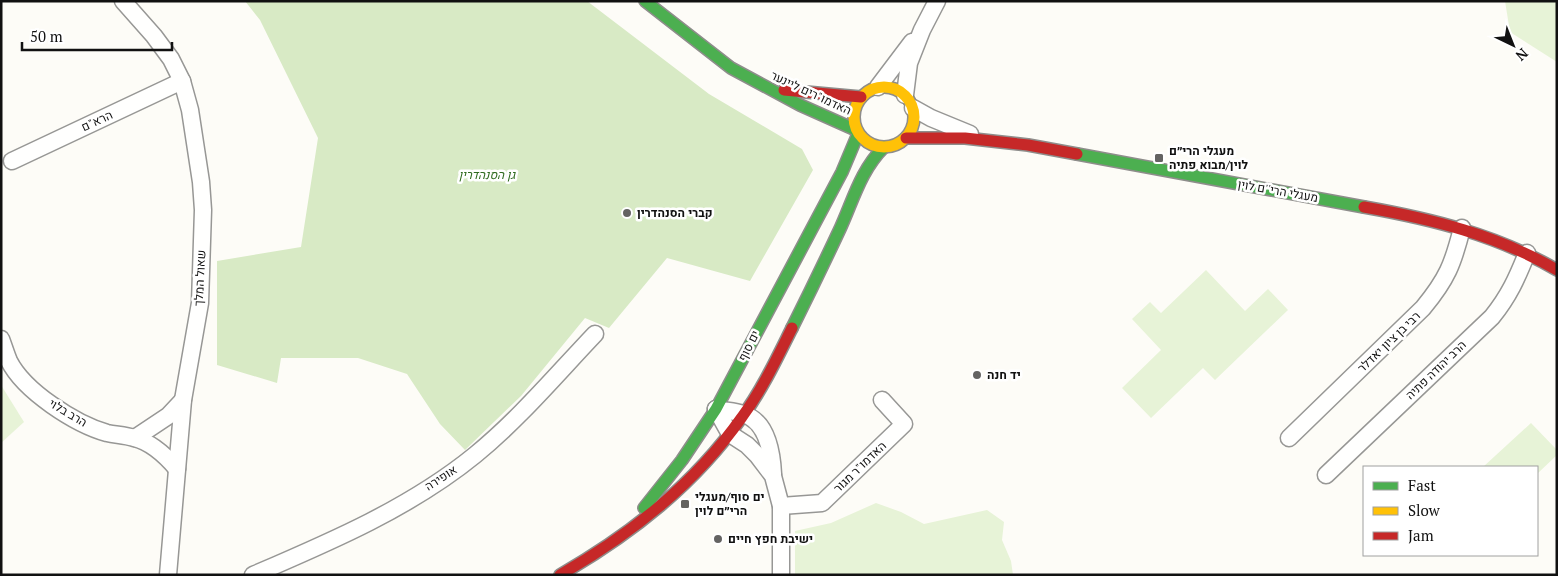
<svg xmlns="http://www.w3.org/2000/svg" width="1558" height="576" font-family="'PT Serif',Heebo,serif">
<rect width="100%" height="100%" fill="#fdfcf7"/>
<!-- green -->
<g fill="#e7f3d7">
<polygon points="1505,1 1557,1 1557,62 1510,32"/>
<polygon points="1206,270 1245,311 1268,289 1288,310 1215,380 1203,368 1151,418 1122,388 1161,350 1132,319 1150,302 1161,313"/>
<polygon points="1,385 24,422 1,443"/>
<polygon points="1531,423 1557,450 1557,455 1537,474 1537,467 1483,467"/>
<polygon points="876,503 901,512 924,524 987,510 1004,522 1002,540 1011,561 1013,575 795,575 795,531 831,523"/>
</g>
<!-- forest -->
<polygon fill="#d8eac5" points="245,1 587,1 709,94 802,149 813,170 750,281 667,258 609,328 585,318 521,396 465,450 440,424 407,374 358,358 281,358 277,383 217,365 217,261 301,247 318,138 260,20"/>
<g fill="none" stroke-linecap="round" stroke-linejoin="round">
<defs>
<g id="street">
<polyline points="123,1 154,36 171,59 182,81 190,110 201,182 203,210 200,303 183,400 168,575"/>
<polyline points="878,87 912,42"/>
<polyline points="905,95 909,63 922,30 937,1"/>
<polyline points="913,108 931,118 970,134"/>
<polyline points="12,161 182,81"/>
<path d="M1 339C4 347 6 354 9 361 24 391 75 424 107 433 116 435 125 435 134 438 151 442 166 456 177 469"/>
<polyline points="716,409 730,434 747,445 757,455 773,476 781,506 781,575"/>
<path d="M716 409C725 411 735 411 743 414 767 421 772 453 773 474"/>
<polyline points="135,438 168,416 183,400"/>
<path d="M1289 438 1423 308C1447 279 1453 264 1462 228"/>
<path d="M1326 475 1492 317C1509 296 1517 278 1527 253"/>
<polyline points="781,506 822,503 904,424 882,400"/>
<path d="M253 575C330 542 410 508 475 455 519 419 556 375 595 334"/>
</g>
<g id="fast">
<polyline points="645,1 731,68 800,105 856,130"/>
<polyline points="1077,154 1364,207"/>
<path d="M792 328C808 296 824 263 839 231 853 201 860 171 884 147"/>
<polyline points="644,508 682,460 716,409 842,172 858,134"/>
</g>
<circle id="slow" cx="884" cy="117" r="30"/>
<g id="jam">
<polyline points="784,90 861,97"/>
<polyline points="906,138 965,138 1028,145 1077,154"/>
<path d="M1364 207C1432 219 1497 235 1557 270"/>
<path d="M560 575C631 534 694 485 742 417 762 390 777 358 792 328"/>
</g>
</defs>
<!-- street casing -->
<use href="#street" stroke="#979795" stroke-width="19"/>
<!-- fast casing -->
<use href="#fast" stroke="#8e8d8b" stroke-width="14"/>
<!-- slow casing -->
<use href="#slow" stroke="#8e8d8b" stroke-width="14"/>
<!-- jam casing -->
<use href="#jam" stroke="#8e8d8b" stroke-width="14"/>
<!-- street -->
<use href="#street" stroke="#fffffe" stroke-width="16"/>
<!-- fast -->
<use href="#fast" stroke="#4caf50" stroke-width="11"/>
<!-- slow -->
<use href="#slow" stroke="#ffc107" stroke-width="11"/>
<!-- jam -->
<use href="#jam" stroke="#c62828" stroke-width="11"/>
</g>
<!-- markers -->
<g fill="#646362" stroke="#fff" stroke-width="2">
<rect x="1154" y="153" width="10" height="10" rx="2.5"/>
<circle cx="627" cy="213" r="5"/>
<circle cx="977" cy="375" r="5"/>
<rect x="680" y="499" width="10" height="10" rx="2.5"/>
<circle cx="718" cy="539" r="5"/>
</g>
<g text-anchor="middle" stroke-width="5" stroke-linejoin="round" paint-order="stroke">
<!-- street labels -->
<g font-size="12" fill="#111" stroke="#fff">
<text transform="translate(811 93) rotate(25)" y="4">האדמו"רים ליינער</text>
<text transform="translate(97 121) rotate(-25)" y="4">הרא"ם</text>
<text transform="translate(1278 191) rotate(10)" y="4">מעגלי הרי''ם לוין</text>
<text transform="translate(200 278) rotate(-87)" y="4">שאול המלך</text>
<text transform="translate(1389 342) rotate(-44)" y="4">רבי בן ציון יאדלר</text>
<text transform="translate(749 346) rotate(-63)" y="4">ים סוף</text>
<text transform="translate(1436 370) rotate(-44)" y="4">הרב יהודה פתיה</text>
<text transform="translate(68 413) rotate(31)" y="4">הרב בלוי</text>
<text transform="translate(860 467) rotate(-44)" y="4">האדמו"ר מגור</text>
<text transform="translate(441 478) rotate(-33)" y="4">אופירה</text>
</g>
<!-- poi labels -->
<g font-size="12" font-weight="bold" fill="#111" stroke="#fff" text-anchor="start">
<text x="1169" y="155">מעגלי הרי״ם<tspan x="1169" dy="14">לוין/מבוא פתיה</tspan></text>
<text x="637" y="217">קברי הסנהדרין</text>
<text x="987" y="379">יד חנה</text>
<text x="695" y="501">ים סוף/מעגלי<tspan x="695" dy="14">הרי״ם לוין</tspan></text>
<text x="728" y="543">ישיבת חפץ חיים</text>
</g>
<!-- park labels -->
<g font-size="12" font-style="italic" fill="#2f6b1f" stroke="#fff">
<text x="487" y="179">גן הסנהדרין</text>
</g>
</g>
<!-- border -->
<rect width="1558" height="576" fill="none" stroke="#111111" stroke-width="5"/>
<!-- legend -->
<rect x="1363" y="466" width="175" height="90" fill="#ffffff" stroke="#a0a0a0"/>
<rect x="1373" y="482" width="25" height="8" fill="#4caf50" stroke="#a0a0a0"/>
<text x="1408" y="491" font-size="15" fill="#111111">Fast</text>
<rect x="1373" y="507" width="25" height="8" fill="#ffc107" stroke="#a0a0a0"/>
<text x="1408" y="516" font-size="15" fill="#111111">Slow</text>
<rect x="1373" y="532" width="25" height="8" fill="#c62828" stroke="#a0a0a0"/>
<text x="1408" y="541" font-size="15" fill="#111111">Jam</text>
<!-- north arrow -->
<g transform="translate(1513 45) rotate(137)" stroke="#ffffff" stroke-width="4" paint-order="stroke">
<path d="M0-4L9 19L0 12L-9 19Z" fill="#111111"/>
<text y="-8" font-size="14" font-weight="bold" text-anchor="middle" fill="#111111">N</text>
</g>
<!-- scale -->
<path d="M22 42v8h150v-8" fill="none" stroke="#111111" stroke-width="2.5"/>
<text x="30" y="42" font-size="15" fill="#111111" stroke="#ffffff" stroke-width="4" paint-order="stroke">50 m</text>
</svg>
